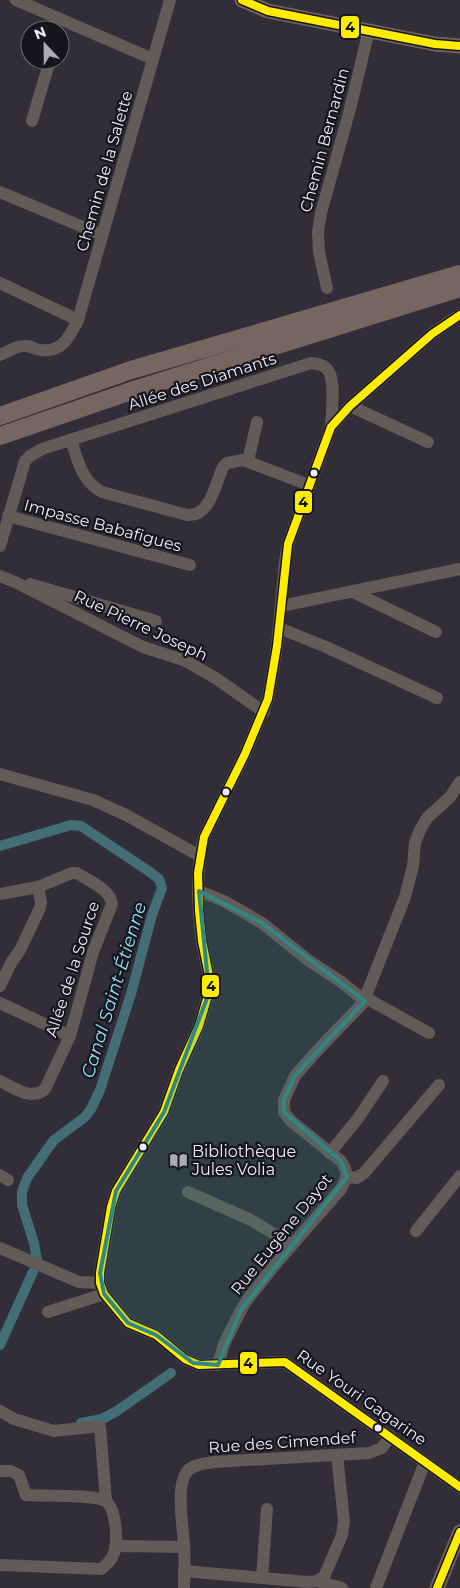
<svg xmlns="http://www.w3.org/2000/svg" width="460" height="1588" font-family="Montserrat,sans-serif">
<rect width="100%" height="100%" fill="#312e39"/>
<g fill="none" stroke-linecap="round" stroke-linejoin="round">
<!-- canal -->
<g stroke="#446e76" stroke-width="10">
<polyline points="0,846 71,825 81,826 150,872 159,879 162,888 152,915 131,994 100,1090 91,1109 85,1117 54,1140 27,1178 22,1192 22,1205 34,1243 37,1260"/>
<polyline points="0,1345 33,1272"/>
<polyline points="81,1423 102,1419 117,1411 171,1373"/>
</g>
<!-- minor -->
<g stroke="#635b58" stroke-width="12">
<polyline points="16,0 153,59"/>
<polyline points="32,121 50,60"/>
<polyline points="0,192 102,235"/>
<polyline points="0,283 78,320"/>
<polyline points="327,288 319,252 318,232 321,213 350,109 369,30"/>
<path d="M460 315 449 322 432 334 350 406 331 427 288 544 285 561 277 646 268 699 245 754 204 837C196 866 197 905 201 935 203 952 208 968 211 985L199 1026 179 1070 164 1112 116 1191 111 1207 100 1273V1283L104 1294 128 1323 156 1335 185 1359 199 1365 285 1362 460 1487"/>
<path d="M0 355C8 352 16 345 26 346 31 346 36 350 41 350 62 353 70 336 78 320L170 0"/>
<polyline points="350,406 428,442"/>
<path d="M71 440C78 460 81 481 102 492L187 515C210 517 215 485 223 467L227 463 243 460 309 485"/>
<polyline points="248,461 257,422"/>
<polyline points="8,516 190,565"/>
<path d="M0 546 25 461 30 456 42 449 311 363C316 364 322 364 326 368 337 377 331 414 331 427"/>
<polyline points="0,576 15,582 143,647 186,661 217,679 264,712"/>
<polyline points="30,584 156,621"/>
<polyline points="353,592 436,632"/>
<polyline points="281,606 460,569"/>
<polyline points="279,628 326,647 437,698"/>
<polyline points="0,774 93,800 126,815 200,856"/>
<polyline points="199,891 224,901 262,923 308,960 340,981 365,1001"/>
<path d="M0 894 38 887 72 873H77C89 881 110 889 112 904L93 952 70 1036 45 1089C32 1101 14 1088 0 1081"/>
<polyline points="0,986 11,963 20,950 40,908 41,902 38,887"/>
<polyline points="366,998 429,1033"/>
<polyline points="0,1003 70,1036"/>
<polyline points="330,1153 359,1117 383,1081"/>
<polyline points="0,1175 8,1180"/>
<polyline points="347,1177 357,1178 364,1173 439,1085"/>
<polyline points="188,1192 251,1220 292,1245"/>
<polyline points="416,1231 460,1176"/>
<polyline points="0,1248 79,1282 100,1283"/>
<polyline points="48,1312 104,1294"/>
<path d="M218 1365 224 1344 241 1310 247 1300 279 1260 341 1189C347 1177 349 1173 341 1161L291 1121 284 1112V1100L295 1076 314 1054 363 1003 405 897 413 866 415 843 420 830 427 818 450 797 460 782"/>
<polyline points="0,1411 14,1419 54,1431 100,1426 106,1501"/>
<path d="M0 1471H11L19 1475 26 1495C41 1496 98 1494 107 1502 114 1509 116 1526 116 1536 117 1550 113 1561 101 1569L0 1565"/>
<polyline points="115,1546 184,1547"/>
<polyline points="184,1571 308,1582 317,1581 324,1577 342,1535 344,1521 337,1455"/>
<polyline points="262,1578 267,1509"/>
<polyline points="317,1581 342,1588"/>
<path d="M184 1588C184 1574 185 1560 184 1545 183 1527 176 1488 186 1473 192 1464 204 1464 214 1462L369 1453 382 1448 390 1436"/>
<polyline points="376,1588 425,1462"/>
</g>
<!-- major -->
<g stroke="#6e615b" stroke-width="15">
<polyline points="242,0 268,11 435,44 460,46"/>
<polyline points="437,1588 460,1532"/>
</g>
<!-- highway -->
<g stroke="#76665f" stroke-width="18">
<polyline points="0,416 131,370 460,274"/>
<polyline points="0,436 137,389 460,288"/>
</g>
<defs>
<g id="bus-1">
<polyline points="242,0 268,11 435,44 460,46"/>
<polyline points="460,315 432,334 350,406 331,427 288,544 277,646 268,699 245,754 204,837 198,873 199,911 202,941 211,985 199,1026 179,1070 164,1112 116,1191 111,1207 100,1273 100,1283 104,1294 128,1323 156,1335 185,1359 199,1365 285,1362 460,1487"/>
<polyline points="437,1588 460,1532"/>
</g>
</defs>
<!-- bus-1 casing -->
<use href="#bus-1" stroke="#16141c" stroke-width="11"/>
<!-- bus-1 -->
<use href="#bus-1" stroke="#ffed00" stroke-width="8"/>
</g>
<!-- marked area -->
<path fill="#318883" fill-opacity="0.2" stroke="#318883" stroke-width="4" stroke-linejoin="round" d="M199 891 262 923 365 1001 295 1076 284 1100V1112L341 1161 347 1177 241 1310 218 1365 193 1363 156 1335 128 1323 104 1294 100 1273 116 1191 164 1112 209 993Z"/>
<!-- icons -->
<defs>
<symbol id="library-bare" viewBox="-9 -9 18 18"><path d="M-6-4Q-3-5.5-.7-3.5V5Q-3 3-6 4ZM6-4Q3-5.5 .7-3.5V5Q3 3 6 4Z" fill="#acaab6" stroke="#16141c" stroke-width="2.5" paint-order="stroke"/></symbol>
</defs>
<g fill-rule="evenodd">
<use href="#library-bare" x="166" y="1148" width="25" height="25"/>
</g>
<!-- markers -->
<g fill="#efecf9" stroke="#16141c" stroke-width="2">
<circle cx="314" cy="473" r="4.5"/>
<circle cx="226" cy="792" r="4.5"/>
<circle cx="143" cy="1147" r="4.5"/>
<circle cx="378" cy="1428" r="4.5"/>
</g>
<g text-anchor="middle" stroke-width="4.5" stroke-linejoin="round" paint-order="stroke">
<!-- street labels -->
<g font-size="16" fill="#efecf9" stroke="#16141c">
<text transform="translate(324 140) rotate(-75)" y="6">Chemin Bernardin</text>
<text transform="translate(104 171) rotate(-74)" y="6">Chemin de la Salette</text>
<text transform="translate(202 381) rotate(-18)" y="6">Allée des Diamants</text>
<text transform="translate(103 525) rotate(15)" y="6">Impasse Babafigues</text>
<text transform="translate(141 625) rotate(25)" y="6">Rue Pierre Joseph</text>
<text transform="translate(72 969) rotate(-72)" y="6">Allée de la Source</text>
<text transform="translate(281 1234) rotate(-51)" y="6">Rue Eugène Dayot</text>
<text transform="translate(362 1397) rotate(35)" y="6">Rue Youri Gagarine</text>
<text transform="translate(282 1442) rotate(-4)" y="6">Rue des Cimendef</text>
</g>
<!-- poi labels -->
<g font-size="16" fill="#efecf9" stroke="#16141c" text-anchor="start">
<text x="192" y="1157">Bibliothèque<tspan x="192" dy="18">Jules Volia</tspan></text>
</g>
<!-- water labels -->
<g font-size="18" font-style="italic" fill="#90e2f1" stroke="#16141c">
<text transform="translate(114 990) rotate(-73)" y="6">Canal Saint-Étienne</text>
</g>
</g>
<g stroke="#16141c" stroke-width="2">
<rect x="340" y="15" width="20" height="24" rx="5" fill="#ffed00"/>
<rect x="294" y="490" width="19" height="24" rx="5" fill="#ffed00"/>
<rect x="201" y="974" width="19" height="24" rx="5" fill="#ffed00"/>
<rect x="239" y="1351" width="19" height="24" rx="5" fill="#ffed00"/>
</g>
<g font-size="14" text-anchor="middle" font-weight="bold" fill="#111">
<text x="350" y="32">4</text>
<text x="303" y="507">4</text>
<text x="211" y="991">4</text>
<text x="248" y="1368">4</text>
</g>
<!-- north arrow -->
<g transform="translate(45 45) rotate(338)"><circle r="24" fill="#16141c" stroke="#6d6a74"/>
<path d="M0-4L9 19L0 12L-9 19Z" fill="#acaab6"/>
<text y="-8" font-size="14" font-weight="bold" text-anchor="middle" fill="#efecf9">N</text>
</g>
</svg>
